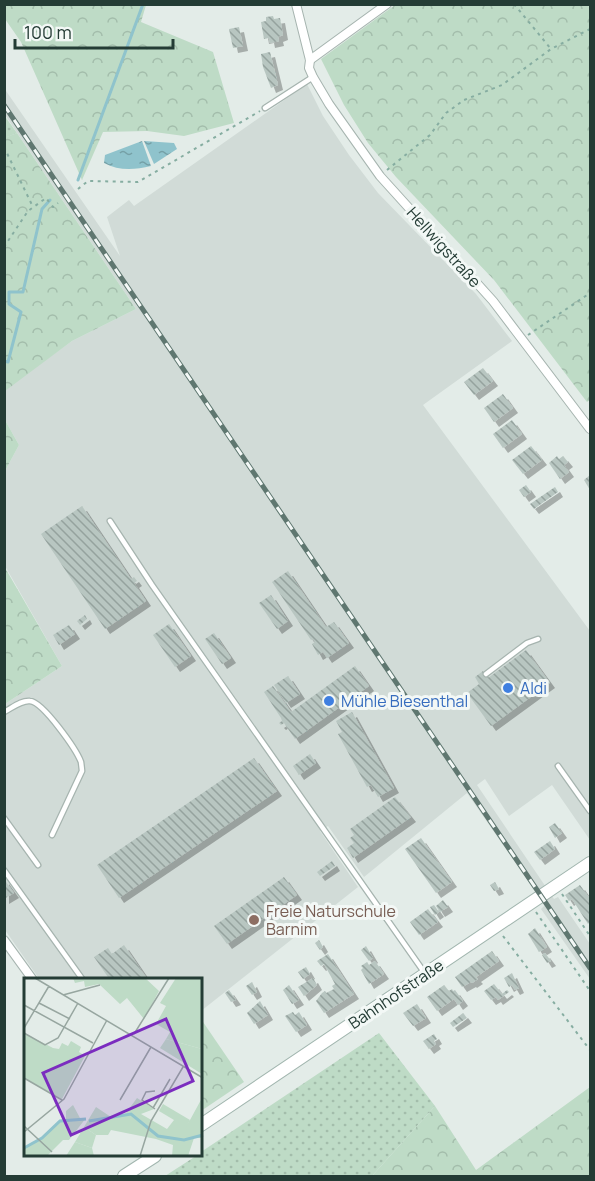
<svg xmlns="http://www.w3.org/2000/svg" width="595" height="1181" font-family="Manrope,sans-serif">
<defs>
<pattern id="green-dots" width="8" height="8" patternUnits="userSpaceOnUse" patternTransform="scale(1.5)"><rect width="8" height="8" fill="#bedbc6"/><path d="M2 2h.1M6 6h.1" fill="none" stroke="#a3bdab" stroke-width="1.8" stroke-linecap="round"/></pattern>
<pattern id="forest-crowns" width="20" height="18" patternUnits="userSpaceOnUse" patternTransform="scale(1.5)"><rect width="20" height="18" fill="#bedbc6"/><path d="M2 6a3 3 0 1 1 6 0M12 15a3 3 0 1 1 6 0" fill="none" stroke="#a3bdab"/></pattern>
<pattern id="water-ripples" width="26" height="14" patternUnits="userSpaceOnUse" patternTransform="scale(1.5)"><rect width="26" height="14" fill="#8fc3cc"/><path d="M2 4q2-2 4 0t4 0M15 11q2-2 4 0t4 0" fill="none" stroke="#75a0a6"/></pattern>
<pattern id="building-back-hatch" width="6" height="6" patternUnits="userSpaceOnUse" patternTransform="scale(1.5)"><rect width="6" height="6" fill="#b8c6c1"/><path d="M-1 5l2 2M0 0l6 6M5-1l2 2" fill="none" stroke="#95a29e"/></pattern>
<filter id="shadow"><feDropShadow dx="5" dy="5" stdDeviation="0" flood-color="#0004"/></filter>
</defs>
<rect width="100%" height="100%" fill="#e3ece8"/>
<!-- built -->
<polygon fill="#d1dbd7" points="307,84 323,116 349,155 378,193 476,294 512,341 423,405 590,631 590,840 552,785 509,816 485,779 477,785 554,899 558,897 590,944 590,979 541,909 545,905 467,793 364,877 328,826 320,831 358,887 201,1011 201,980 40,980 5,930 5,704 62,666 5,566 5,471 19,445 5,420 5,389 72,341 136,309 5,115 4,88 120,256 107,217 129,200 134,206"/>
<!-- green -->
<g fill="url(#green-dots)">
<polygon points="4,115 17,133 5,138 4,138"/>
<polygon points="379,1033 435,1106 372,1176 165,1176 196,1156 201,1156 201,1152"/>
</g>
<!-- forest -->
<g fill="url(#forest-crowns)">
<polygon points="4,5 146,5 141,22 213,52 234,123 184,136 147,131 103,132 82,180 21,42 5,19"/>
<polygon points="395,5 590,5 590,400 587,402 494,280 396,177 368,143 344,105 321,59"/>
<polygon points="17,133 136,309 72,341 5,391 4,138"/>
<polygon points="5,420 19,445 5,471 4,471"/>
<polygon points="4,566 62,666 5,704 4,704"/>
<polygon points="201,1019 244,1082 201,1111"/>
<polygon points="590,1087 590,1176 372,1176 435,1106 476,1170"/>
</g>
<!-- water -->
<g fill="url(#water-ripples)">
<path d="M142 141 151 166C134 170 119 171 104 163L105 155Z"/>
<polygon points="144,141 174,143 177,149 154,164"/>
</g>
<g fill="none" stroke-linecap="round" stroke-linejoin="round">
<!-- stream -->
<g stroke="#8fc3cc" stroke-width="3">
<polyline points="78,180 143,4"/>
<polyline points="4,361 8,362 21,312 9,304 9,292 23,292 42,209 50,200"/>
</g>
</g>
<!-- building -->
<g fill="url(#building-back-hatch)" filter="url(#shadow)">
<polygon points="273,16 274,19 280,18 283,35 278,37 279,41 270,43 269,38 264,39 261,22 266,21 266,17"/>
<polygon points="239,27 243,46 233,48 229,29"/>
<polygon points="270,52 278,85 271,88 263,67 261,54"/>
<polygon points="483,368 493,381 474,395 464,382"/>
<polygon points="503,394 513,408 494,422 484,408"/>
<polygon points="512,420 522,434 503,448 493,434"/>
<polygon points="531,446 542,460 523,474 512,460"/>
<polygon points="557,456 559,459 563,456 568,462 564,465 569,472 560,479 549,463"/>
<polygon points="590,475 590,490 584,480"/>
<polygon points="526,485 531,492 524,497 519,490"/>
<polygon points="555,487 558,492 534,509 530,504"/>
<polygon points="82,506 131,579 134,577 137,581 134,583 146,601 105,629 41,534"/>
<polygon points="288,571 326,627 334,622 349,643 327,658 323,652 318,655 312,644 315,642 313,639 311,640 272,582"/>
<polygon points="271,595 288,621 277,629 259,603"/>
<polygon points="85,615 87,619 80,625 77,621"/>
<polygon points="169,624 191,656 175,667 153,635"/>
<polygon points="69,625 75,634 59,645 53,635"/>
<polygon points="214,633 231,658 222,664 205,639"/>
<polygon points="526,650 550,683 491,726 467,693 479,684 475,677 483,671 488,678"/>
<polygon points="355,666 369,686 295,739 284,723 281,725 279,723 282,721 281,718 264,692 273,686 291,712"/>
<polygon points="288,676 300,694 286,703 274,685"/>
<polygon points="352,712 394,788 378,797 371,785 367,787 338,734 342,732 336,721"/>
<polygon points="310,754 316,763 299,775 293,766"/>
<polygon points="254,758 277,791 119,898 97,865"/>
<polygon points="395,797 411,817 353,858 347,848 354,843 350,838 354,835 350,829"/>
<polygon points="555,823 562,833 555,838 549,827"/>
<polygon points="421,838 452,882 436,893 405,849"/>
<polygon points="550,841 555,849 540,860 534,852"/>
<polygon points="332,861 335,866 320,876 317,872"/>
<polygon points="284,877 297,895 227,944 214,926"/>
<polygon points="4,879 14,893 4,899"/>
<polygon points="495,882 499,889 494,891 490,885"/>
<polygon points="580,885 590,899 590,922 588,924 572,899 569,901 565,895"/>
<polygon points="443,900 448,907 440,912 436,906"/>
<polygon points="434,905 439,912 435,915 430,907"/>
<polygon points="428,909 438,922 419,935 410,922"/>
<polygon points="535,928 547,947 539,952 528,934"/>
<polygon points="319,940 323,947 320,950 315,943"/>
<polygon points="124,945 148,980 110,980 94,957 108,948 112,954"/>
<polygon points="366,946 373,958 369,961 361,950"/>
<polygon points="492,951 499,961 476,977 478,979 472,983 471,982 462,987 455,977"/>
<polygon points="545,953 551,961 547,963 542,955"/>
<polygon points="328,954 354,994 324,1013 316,1001 322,993 325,991 326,993 334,989 332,986 335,984 324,964 321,966 317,961"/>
<polygon points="375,961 384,974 369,984 361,970 363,968 361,966 367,962 369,965"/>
<polygon points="306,967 310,974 303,979 298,972"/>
<polygon points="512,973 519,988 515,990 512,985 509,987 504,978"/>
<polygon points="313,978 317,985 304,996 298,987"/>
<polygon points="252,982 257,992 252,995 246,986"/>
<polygon points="494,984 502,994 507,990 509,992 498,1000 496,997 491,1000 484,991"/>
<polygon points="289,985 299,1000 292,1004 283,990"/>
<polygon points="444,985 449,991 452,989 453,991 455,990 463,1001 458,1005 454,999 437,1011 427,997"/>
<polygon points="229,990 236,1000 231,1002 225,993"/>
<polygon points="260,1001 268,1015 254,1024 247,1013"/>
<polygon points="417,1004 426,1018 413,1026 403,1013"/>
<polygon points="293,1012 295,1015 299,1012 307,1025 296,1032 285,1016"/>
<polygon points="463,1013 467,1018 453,1027 450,1023"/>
<polygon points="434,1034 437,1039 434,1041 436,1044 429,1049 423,1041"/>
</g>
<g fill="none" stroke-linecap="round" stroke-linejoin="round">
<defs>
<g id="lane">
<polyline points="265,108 313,77"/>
<polyline points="110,521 152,585 424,972"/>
<polyline points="486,674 527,643 538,639"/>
<path d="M4 712C12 708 21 700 30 701 43 702 76 749 81 762 81 762 82 770 82 771L52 835"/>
<polyline points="558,766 590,811"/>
<polyline points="4,818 38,865"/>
<polyline points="4,870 83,980"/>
</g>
<g id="street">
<polyline points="296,4 310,60 309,68 313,77 329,104 380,176 493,301 590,429"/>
<polyline points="310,60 387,4"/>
<polyline points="4,940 33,980"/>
</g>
<g id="secondary">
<polyline points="201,1125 590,863"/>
<polyline points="124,1176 155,1156"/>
</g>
</defs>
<!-- lane casing -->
<use href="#lane" stroke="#a6b4af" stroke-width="7"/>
<!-- street casing -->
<use href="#street" stroke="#a6b4af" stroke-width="10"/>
<!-- secondary casing -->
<use href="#secondary" stroke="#a2b6af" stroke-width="14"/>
<!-- path -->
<g stroke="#86ada1" stroke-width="2" stroke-dasharray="3 4.5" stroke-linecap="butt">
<polyline points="514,4 551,49"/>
<polyline points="4,147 33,207"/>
<polyline points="387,170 430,135 446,113 464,100 502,85 551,49 590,29"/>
<polyline points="78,189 88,181 138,182 260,111"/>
<polyline points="4,247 28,211 46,198 53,207 58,203"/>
<polyline points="528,335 590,293"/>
<polyline points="562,894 590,936"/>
<polyline points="536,912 590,991"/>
<polyline points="503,936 590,1050"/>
</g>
<!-- lane -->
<use href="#lane" stroke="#fff" stroke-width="4.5"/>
<!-- street -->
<use href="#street" stroke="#fff" stroke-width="8"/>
<!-- secondary -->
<use href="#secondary" stroke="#fff" stroke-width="12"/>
<defs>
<polyline id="rail" points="4,105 590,968"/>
</defs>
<!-- rail casing -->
<use href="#rail" stroke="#5f7770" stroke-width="5"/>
<!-- rail -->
<use href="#rail" stroke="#f3f8f6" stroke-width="3" stroke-dasharray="9" stroke-linecap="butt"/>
</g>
<!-- markers -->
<g fill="#3f7fe0" stroke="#f3f8f6" stroke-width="2">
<circle cx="508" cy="688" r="6"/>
<circle cx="329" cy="701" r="6"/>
</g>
<circle fill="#8d6e63" stroke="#f3f8f6" stroke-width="2" cx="254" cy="920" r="6"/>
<g text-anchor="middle" stroke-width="6" stroke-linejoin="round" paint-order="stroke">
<!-- street labels -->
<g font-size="16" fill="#243c35" stroke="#f3f8f6">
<text transform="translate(444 247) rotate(48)" y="6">Hellwigstraße</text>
<text transform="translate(396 994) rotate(-34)" y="6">Bahnhofstraße</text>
</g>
<!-- shop labels -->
<g font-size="16" fill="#366cbe" stroke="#f3f8f6" text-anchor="start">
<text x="520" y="694">Aldi</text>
<text x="341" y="707">Mühle Biesenthal</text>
</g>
<!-- education labels -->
<g font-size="16" fill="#785e54" stroke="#f3f8f6" text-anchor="start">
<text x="266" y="917">Freie Naturschule<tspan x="266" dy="18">Barnim</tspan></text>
</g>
</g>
<!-- overview -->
<g transform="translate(24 978)">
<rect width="178" height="178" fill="#e3ece8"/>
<path d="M142 61 178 71V96L136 70ZM178 120V149H161L166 142ZM60 149 72 157 68 170 51 164Z" fill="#bedbc6"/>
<path d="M49 0H121L135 13 120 41 103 20 96 26 75 6 61 9 60 3 51 5ZM152 0H178V71L142 61 146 54 132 46 142 28 136 25ZM0 55 29 70 35 71 38 65 44 68 47 63 57 69 55 74 61 78 38 121 0 100ZM113 120 130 131 117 136 143 151 150 142 135 133 139 126 166 142 162 149H178V160H170L164 178H148L149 167 132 161 87 152 84 157H72L60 149 72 129 87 139 102 135ZM49 127 56 140H62L45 162H39L23 178H0V169L17 161 34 144 42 142V133ZM51 164 68 170 70 178H42Z" fill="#bedbc6"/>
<path fill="none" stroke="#8fc3cc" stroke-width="3" d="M65 143 107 136 134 158 160 162 179 157M0 170 18 160 36 143 62 141"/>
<path fill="none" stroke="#97a6a0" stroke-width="1.5" d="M11 0 179 100M39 17 76 7M15 25 46 41M0 27 69 65M0 50 25 8M0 55 21 67 34 60 54 25M110 56 145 0M0 100 38 122M131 113 122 114 118 122 131 131M96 122 127 69M129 130 146 101M0 148 28 174M0 154 40 121 83 42M116 178 127 143 159 89"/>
<path fill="#7b2cbf" fill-opacity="0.15" stroke="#7b2cbf" stroke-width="3" d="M142 41 169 103 47 157 19 95Z"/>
<rect width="178" height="178" fill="none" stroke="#243c35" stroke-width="3"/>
</g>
<!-- border -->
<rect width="595" height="1181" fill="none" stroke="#243c35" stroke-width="12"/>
<!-- scale -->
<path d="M15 39v9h158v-9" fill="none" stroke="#243c35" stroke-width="3"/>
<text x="24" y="39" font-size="18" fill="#243c35" stroke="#f3f8f6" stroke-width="4.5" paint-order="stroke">100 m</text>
</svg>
